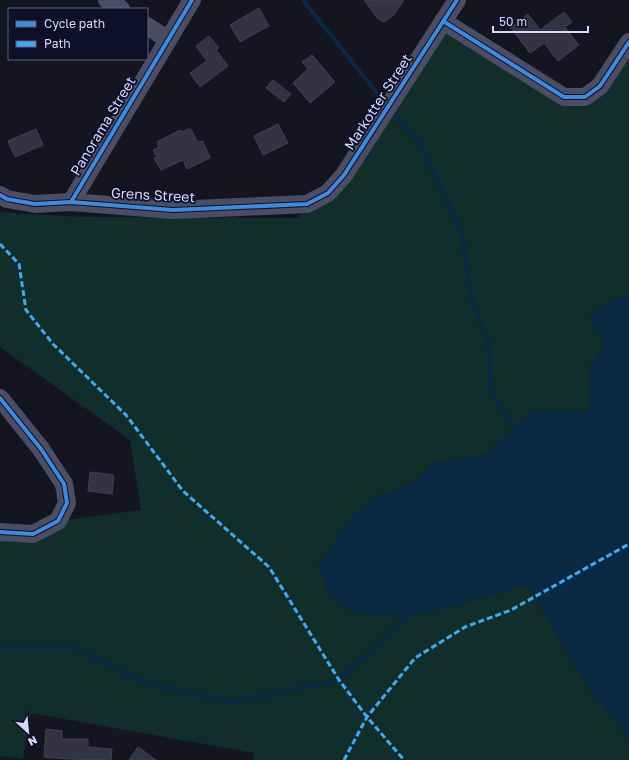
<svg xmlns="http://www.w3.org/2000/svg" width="629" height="760" font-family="'Golos Text',sans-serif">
<rect width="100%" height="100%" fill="#151522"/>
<!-- green -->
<polygon fill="#122e2a" points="443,21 564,97 585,97 629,42 629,296 619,298 606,344 591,366 588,411 534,411 486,455 432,463 412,484 379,496 319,565 328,591 353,613 458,605 528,584 586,685 629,738 629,760 253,760 254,753 31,713 23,759 0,756 0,532 58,521 141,510 130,440 0,347 0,212 81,217 299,218 307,204 328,193"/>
<!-- water -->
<polygon fill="#0a2a44" points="629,296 629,738 586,685 528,584 458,605 408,617 375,617 353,613 328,591 319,565 352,517 379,496 412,484 432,463 486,455 534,411 588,411 591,366 606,344 588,316 619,298"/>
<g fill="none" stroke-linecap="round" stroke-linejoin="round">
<!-- stream -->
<g stroke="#0a2a44" stroke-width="4">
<polyline points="303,0 380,97"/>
<polyline points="395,115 421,145 462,233 471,295 489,347 491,393 515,428"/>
<polyline points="0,647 73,647 145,683 233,702 339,680 408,617"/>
</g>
</g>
<!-- building -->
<g fill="#334" stroke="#404056">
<polygon points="364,0 404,0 394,15 384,22 377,18"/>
<polygon points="259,8 269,26 240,42 230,25"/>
<polygon points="564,12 572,22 565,27 579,45 558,61 544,43 530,53 511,28 528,14 540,30"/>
<polygon points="209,36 219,48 216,50 228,66 200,87 190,73 207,61 196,46"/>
<polygon points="312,55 335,82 310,103 293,83 308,69 302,62"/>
<polygon points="273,80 291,94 284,102 266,88"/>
<polygon points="278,124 288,143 263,155 254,136"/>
<polygon points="190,128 198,142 203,141 210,158 187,169 183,160 161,170 154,158 157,157 153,150 159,147 157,142 180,130 182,132"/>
<polygon points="36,129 43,145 15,157 8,141"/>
<polygon points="90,472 114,475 112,494 88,491"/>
<polygon points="46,729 62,731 62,739 88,739 88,747 112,749 111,760 69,759 44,757"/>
<polygon points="138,747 156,760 129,760"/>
</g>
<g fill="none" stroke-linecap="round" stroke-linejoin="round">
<!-- minor -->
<g stroke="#4a4d63" stroke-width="18">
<polyline points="107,0 121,9"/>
<polyline points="443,21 564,97 585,97 600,86 629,42"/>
<polyline points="147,26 167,39"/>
<polyline points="0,195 7,199 35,204 71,202 173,210 307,204 328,193 344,175 457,0"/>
<polyline points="71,202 192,0"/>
<polyline points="0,398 41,449 64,484 67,503 58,521 33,534 0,532"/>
</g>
<!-- quiet -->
<g stroke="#3fa9f5" stroke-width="3" stroke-dasharray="6 3" stroke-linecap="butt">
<polyline points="0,244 19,264 26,310 53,344 126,415 183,491 269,567 339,680 367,717 404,760"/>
<polyline points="344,760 367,717 415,658 465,627 511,610 629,544"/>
</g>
<defs>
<g id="cycleway">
<polyline points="443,21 564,97 585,97 600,86 629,42"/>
<polyline points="0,195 7,199 35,204 71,202 173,210 307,204 328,193 344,175 457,0"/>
<polyline points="71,202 192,0"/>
<polyline points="0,398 41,449 64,484 67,503 58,521 33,534 0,532"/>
</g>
</defs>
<!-- cycleway casing -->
<use href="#cycleway" stroke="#0f0f28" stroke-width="6"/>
<!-- cycleway -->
<use href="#cycleway" stroke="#408adc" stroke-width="4"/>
</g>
<g text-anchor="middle" stroke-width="3.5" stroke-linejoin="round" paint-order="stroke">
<!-- street labels -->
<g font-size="14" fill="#d6d9ff" stroke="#0f0f28">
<text transform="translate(378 102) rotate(-57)" y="5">Markotter Street</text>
<text transform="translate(103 126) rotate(-59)" y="5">Panorama Street</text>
<text transform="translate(153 195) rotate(3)" y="5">Grens Street</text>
</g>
</g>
<!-- legend -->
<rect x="8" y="8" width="140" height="52" fill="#0f0f28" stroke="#5f607e"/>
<rect x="16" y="21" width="20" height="6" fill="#408adc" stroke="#5f607e"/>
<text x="44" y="28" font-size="12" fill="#d6d9ff">Cycle path</text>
<rect x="16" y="41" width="20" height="6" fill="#3fa9f5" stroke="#5f607e"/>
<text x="44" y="48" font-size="12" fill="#d6d9ff">Path</text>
<!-- north arrow -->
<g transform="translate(28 732) rotate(153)" stroke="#0f0f28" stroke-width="3" paint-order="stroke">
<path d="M0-3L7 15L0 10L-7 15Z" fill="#d6d9ff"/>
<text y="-6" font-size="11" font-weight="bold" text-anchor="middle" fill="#d6d9ff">N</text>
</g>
<!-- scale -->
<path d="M493 26v6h95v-6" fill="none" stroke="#d6d9ff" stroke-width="2"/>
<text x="499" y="26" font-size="12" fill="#d6d9ff" stroke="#0f0f28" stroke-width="3" paint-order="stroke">50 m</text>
</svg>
